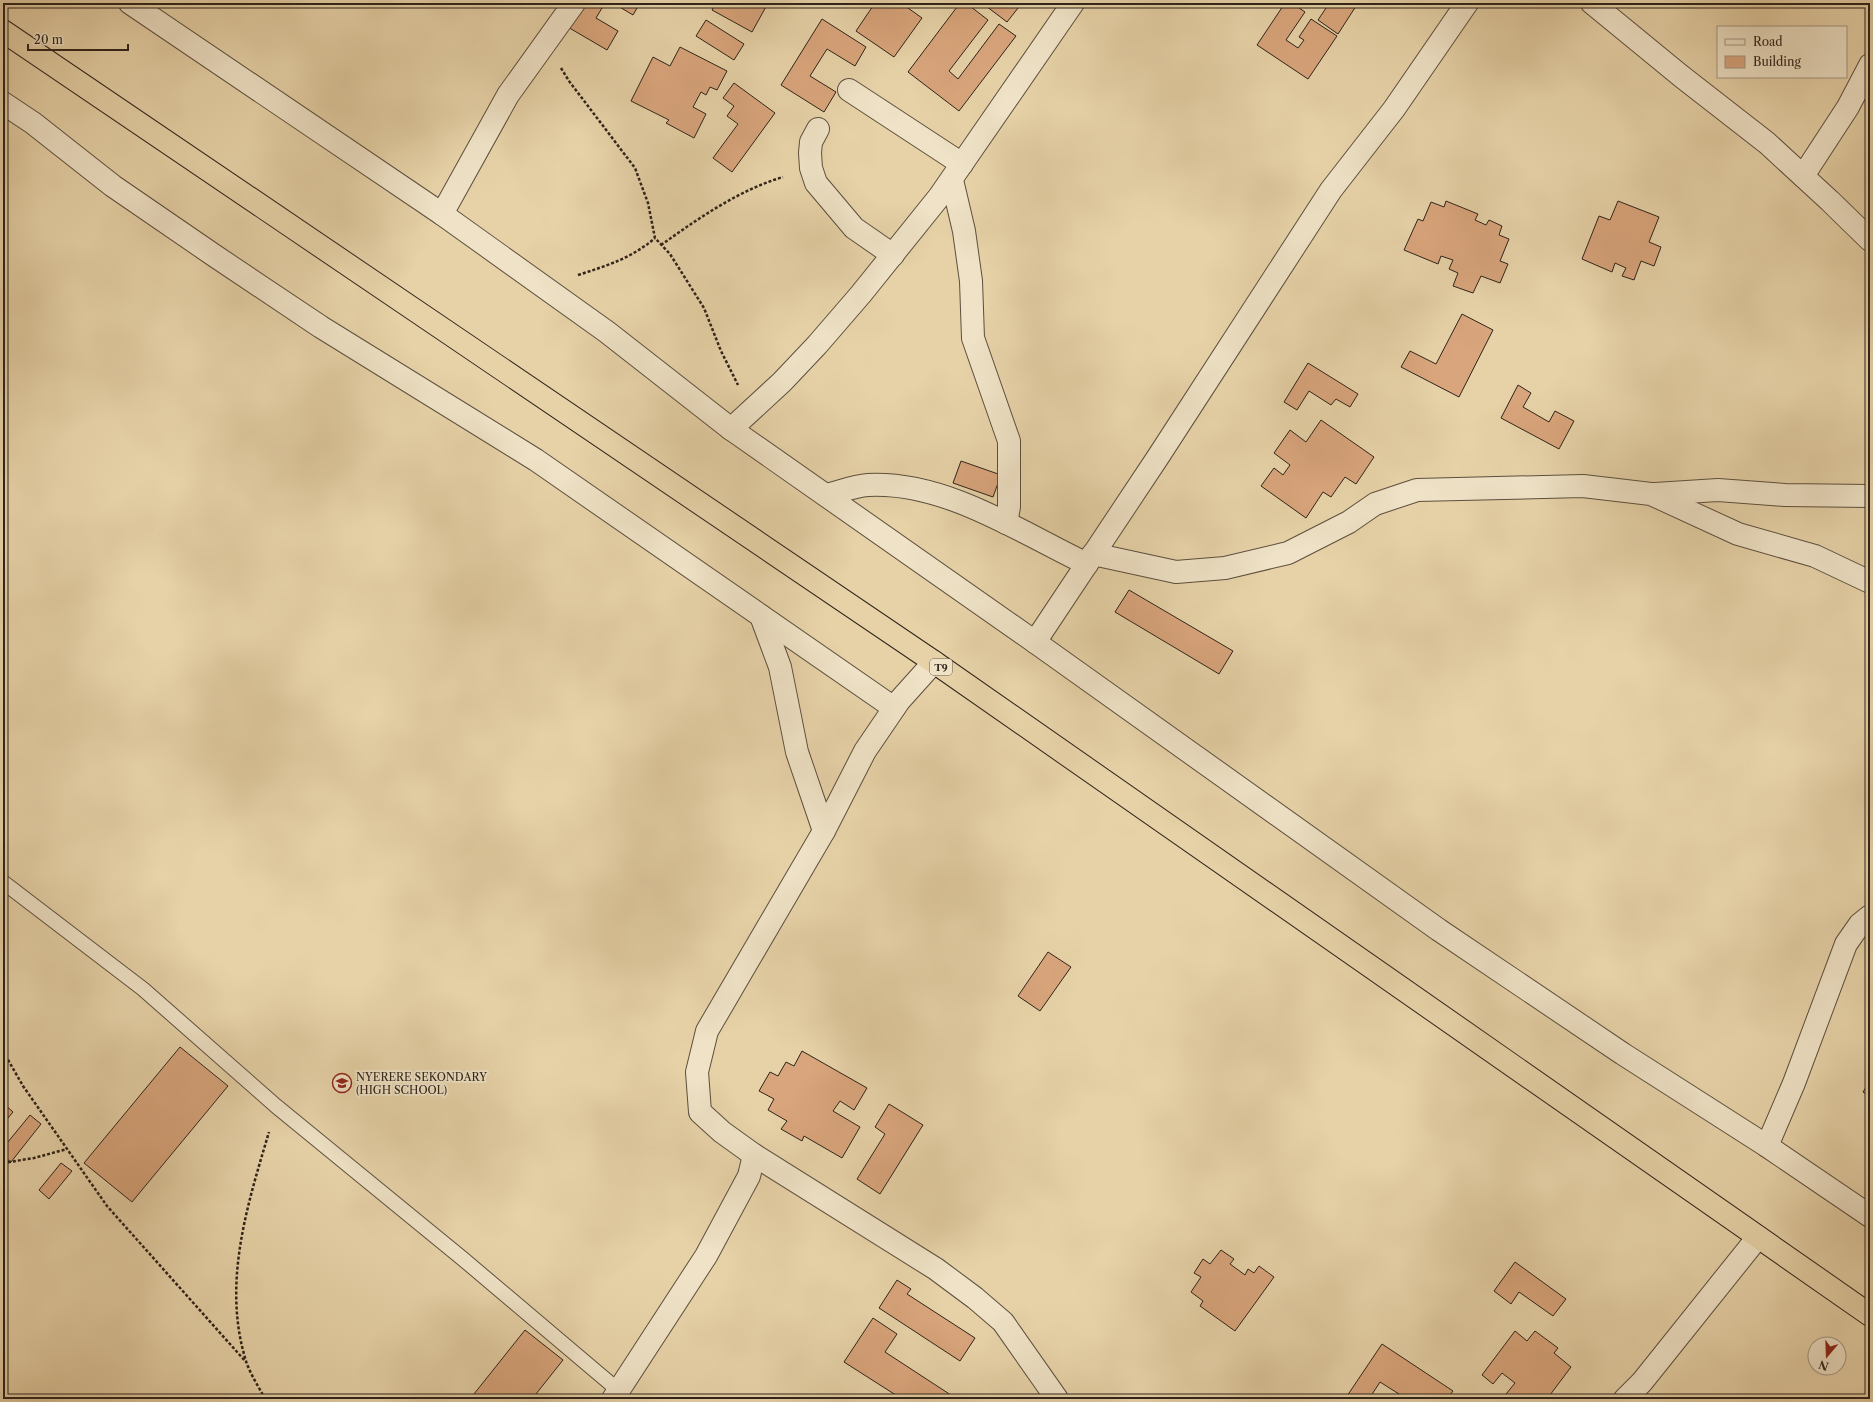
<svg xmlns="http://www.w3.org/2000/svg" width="1873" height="1402" font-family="'Libre Caslon Text',serif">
<rect width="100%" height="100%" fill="#e7d2a8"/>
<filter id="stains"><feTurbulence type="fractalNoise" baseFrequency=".005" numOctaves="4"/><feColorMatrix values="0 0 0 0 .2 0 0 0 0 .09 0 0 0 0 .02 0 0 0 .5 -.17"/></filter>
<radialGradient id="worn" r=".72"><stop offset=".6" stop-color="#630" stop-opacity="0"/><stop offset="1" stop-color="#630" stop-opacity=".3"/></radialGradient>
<!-- building -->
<g fill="#d9a57c" stroke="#2e231a">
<polygon points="579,3 605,3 596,18 618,31 607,50 566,26"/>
<polygon points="613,3 640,3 633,15"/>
<polygon points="715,3 768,3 752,32 712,10"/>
<polygon points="875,3 901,3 922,18 894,57 856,31"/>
<polygon points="960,3 966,3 988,20 949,71 958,79 999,24 1016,36 959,111 908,72"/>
<polygon points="982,3 1022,3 1007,22"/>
<polygon points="1285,3 1292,3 1305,12 1286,40 1298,48 1304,40 1299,37 1311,19 1337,36 1308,79 1257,45"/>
<polygon points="1318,3 1358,3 1338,34 1318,20 1326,8"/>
<polygon points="822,19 866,47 855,66 827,49 810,76 836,92 824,112 781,85"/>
<polygon points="706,20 744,44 734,60 696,36"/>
<polygon points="680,47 727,71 717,90 710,87 706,95 701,92 693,107 706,114 694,138 666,123 669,120 631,101 653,57 670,66"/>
<polygon points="734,83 775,113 732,172 713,158 738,124 727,116 734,106 723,98"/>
<polygon points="1446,201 1478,214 1475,220 1486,225 1489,220 1502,226 1499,235 1509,239 1500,261 1508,264 1500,283 1481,276 1473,293 1453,286 1458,273 1449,269 1453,260 1441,256 1438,264 1404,250 1418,219 1423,221 1431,202 1444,207"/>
<polygon points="1618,201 1659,217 1649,242 1661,247 1654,266 1641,261 1634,280 1622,276 1626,268 1615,263 1612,272 1582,259 1599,216 1610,220"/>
<polygon points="1462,314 1493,330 1459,397 1401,367 1410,351 1436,364"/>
<polygon points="1308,363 1358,394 1350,407 1336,399 1331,405 1309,391 1297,410 1284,402"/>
<polygon points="1518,385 1531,393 1523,407 1549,422 1555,411 1574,421 1559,449 1501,418"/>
<polygon points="1321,420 1374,457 1356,484 1345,477 1331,497 1323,492 1306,518 1261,486 1274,468 1283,475 1290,465 1274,453 1290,430 1306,442"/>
<polygon points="961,461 1001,475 993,497 953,483"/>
<polygon points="1129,590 1233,651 1219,674 1115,612"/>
<polygon points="1048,952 1071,967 1040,1011 1018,996"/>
<polygon points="180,1047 228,1086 132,1202 84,1163"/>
<polygon points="802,1051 867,1088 854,1110 840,1101 833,1111 860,1127 842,1158 804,1136 802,1141 781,1129 787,1121 768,1110 774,1099 759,1091 770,1072 778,1076 786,1062 794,1066"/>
<polygon points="1870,1081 1870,1097 1863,1092"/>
<polygon points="3,1103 13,1112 3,1124"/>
<polygon points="889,1104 923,1125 880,1194 857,1179 885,1134 875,1127"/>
<polygon points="30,1115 41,1124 11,1162 3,1156 3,1148"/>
<polygon points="61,1163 72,1171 49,1199 39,1190"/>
<polygon points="1221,1250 1234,1259 1230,1264 1245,1275 1248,1269 1254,1273 1259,1266 1274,1277 1235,1331 1200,1306 1203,1301 1191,1292 1201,1277 1194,1273 1203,1259 1210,1264"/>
<polygon points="1515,1262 1566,1299 1553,1316 1519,1292 1511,1304 1494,1291"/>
<polygon points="897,1280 911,1289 907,1294 975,1338 960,1361 879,1308"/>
<polygon points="873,1318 897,1334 885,1352 957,1399 902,1399 844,1362"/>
<polygon points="525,1330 563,1360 532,1399 470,1399"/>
<polygon points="1515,1331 1527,1341 1535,1331 1558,1348 1554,1353 1571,1367 1547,1399 1502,1399 1515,1383 1502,1373 1493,1384 1482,1375"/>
<polygon points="1382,1344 1453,1391 1447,1399 1396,1399 1399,1394 1380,1382 1369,1399 1345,1399"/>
</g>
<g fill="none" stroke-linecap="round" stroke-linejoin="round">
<defs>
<polyline id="service" points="3,882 143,989 276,1106 463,1259 618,1390"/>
<g id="minor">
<polyline points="130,3 442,214 607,332 731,429 1035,642 1439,930 1623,1054 1767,1146 1870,1216"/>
<polyline points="1592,3 1681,76 1767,143 1830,201 1870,240"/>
<polyline points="849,90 962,164"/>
<polyline points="3,103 33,123 113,186 215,256 321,327 536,460 894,708"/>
<polyline points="818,129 811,142 810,153 811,168 816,183 854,228 893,255"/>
<polyline points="1803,176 1848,107 1870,65"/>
<polyline points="952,180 964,231 971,281 973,338 1009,441 1009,507 1006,523"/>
<polyline points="442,214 508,95 574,3"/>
<polyline points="731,429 782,382 817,345 861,294 939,197 1073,3"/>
<polyline points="1655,494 1718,490 1785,495 1870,496"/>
<path d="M826 495C839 492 854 486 868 485 945 481 1020 532 1087 564"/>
<polyline points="1093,554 1176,572 1225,568 1288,553 1349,522 1375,504 1417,490 1583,486 1651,494 1738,534 1815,556 1870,582"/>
<polyline points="761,616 780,667 797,752 824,831"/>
<polyline points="1035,642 1158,457 1331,190 1394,109 1467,3"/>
<polyline points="934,662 899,701 865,751 824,831 707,1031 697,1072 700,1112 722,1132 754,1155 936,1269 975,1298 1003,1322 1057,1399"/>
<polyline points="1767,1146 1794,1083 1846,944 1860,924 1870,916"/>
<polyline points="613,1399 706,1256 749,1176 754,1155"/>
<polyline points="1625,1399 1642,1382 1758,1237"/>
</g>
<polyline id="trunk" points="3,31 934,662 1870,1315"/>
</defs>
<!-- service casing -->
<use href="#service" stroke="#5c4f3e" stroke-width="16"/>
<!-- minor casing -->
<use href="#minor" stroke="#5c4f3e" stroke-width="24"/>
<!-- trunk casing -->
<use href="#trunk" stroke="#2e231a" stroke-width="24"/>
<!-- path -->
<g stroke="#2e231a" stroke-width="2.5" stroke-dasharray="3 2" stroke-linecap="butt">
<polyline points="561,68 569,81 635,168 648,203 655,238 670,254 704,308 721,351 738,385"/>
<path d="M661 245C699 218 739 190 783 177"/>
<path d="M578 275C606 266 632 258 655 238"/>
<polyline points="3,1051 23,1086 107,1206 246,1362"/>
<polyline points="3,1163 34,1158 67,1149"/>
<path d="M265 1399C259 1387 250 1374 246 1361 222 1284 247 1206 269 1132"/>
</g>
<!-- service -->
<use href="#service" stroke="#efe2c6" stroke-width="14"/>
<!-- minor -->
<use href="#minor" stroke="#efe2c6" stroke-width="22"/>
<!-- trunk -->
<use href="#trunk" stroke="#e7d2a8" stroke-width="22"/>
</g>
<!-- icons -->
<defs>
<symbol id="school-ring" viewBox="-11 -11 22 22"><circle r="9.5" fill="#efe2c6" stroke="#8f2418" stroke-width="1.5"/><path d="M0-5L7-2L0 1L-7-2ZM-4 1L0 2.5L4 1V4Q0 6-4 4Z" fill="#8f2418"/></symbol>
</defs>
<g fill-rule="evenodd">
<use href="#school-ring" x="331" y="1072" width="22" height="22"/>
</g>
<g text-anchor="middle" stroke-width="3.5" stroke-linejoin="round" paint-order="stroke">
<!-- shield labels -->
<rect fill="#efe2c6" stroke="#685c4e" stroke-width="1" x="930" y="659" width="22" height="16" rx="3"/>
<g font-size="10" font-weight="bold" fill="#2e231a">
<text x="941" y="671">T9</text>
</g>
<!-- poi labels -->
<g font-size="11" fill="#2e231a" stroke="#efe2c6" text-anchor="start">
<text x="356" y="1081">NYERERE SEKONDARY<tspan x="356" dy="13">(HIGH SCHOOL)</tspan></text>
</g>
</g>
<!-- margin -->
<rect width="1873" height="1402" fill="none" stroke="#e7d2a8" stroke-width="16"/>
<rect x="4" y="4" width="1865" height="1394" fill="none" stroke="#2e231a" stroke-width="2"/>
<rect x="8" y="8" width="1857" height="1386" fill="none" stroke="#2e231a"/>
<!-- legend -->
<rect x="1717" y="26" width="130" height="52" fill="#efe2c6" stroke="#a29681"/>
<rect x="1725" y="39" width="20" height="6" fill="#efe2c6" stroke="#a29681"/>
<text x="1753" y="46" font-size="12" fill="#2e231a">Road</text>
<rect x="1725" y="56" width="20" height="12" fill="#d9a57c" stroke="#a29681"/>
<text x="1753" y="66" font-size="12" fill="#2e231a">Building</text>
<!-- north arrow -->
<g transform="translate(1827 1356) rotate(199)"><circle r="19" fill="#efe2c6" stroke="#a29681"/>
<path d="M0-3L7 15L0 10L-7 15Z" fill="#8f2418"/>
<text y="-6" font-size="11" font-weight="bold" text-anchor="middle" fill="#2e231a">N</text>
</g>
<!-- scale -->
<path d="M28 44v6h100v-6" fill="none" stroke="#2e231a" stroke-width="2"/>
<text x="34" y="44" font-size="12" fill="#2e231a" stroke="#efe2c6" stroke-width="3" paint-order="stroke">20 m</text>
<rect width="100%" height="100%" filter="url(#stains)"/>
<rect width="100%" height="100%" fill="url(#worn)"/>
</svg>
